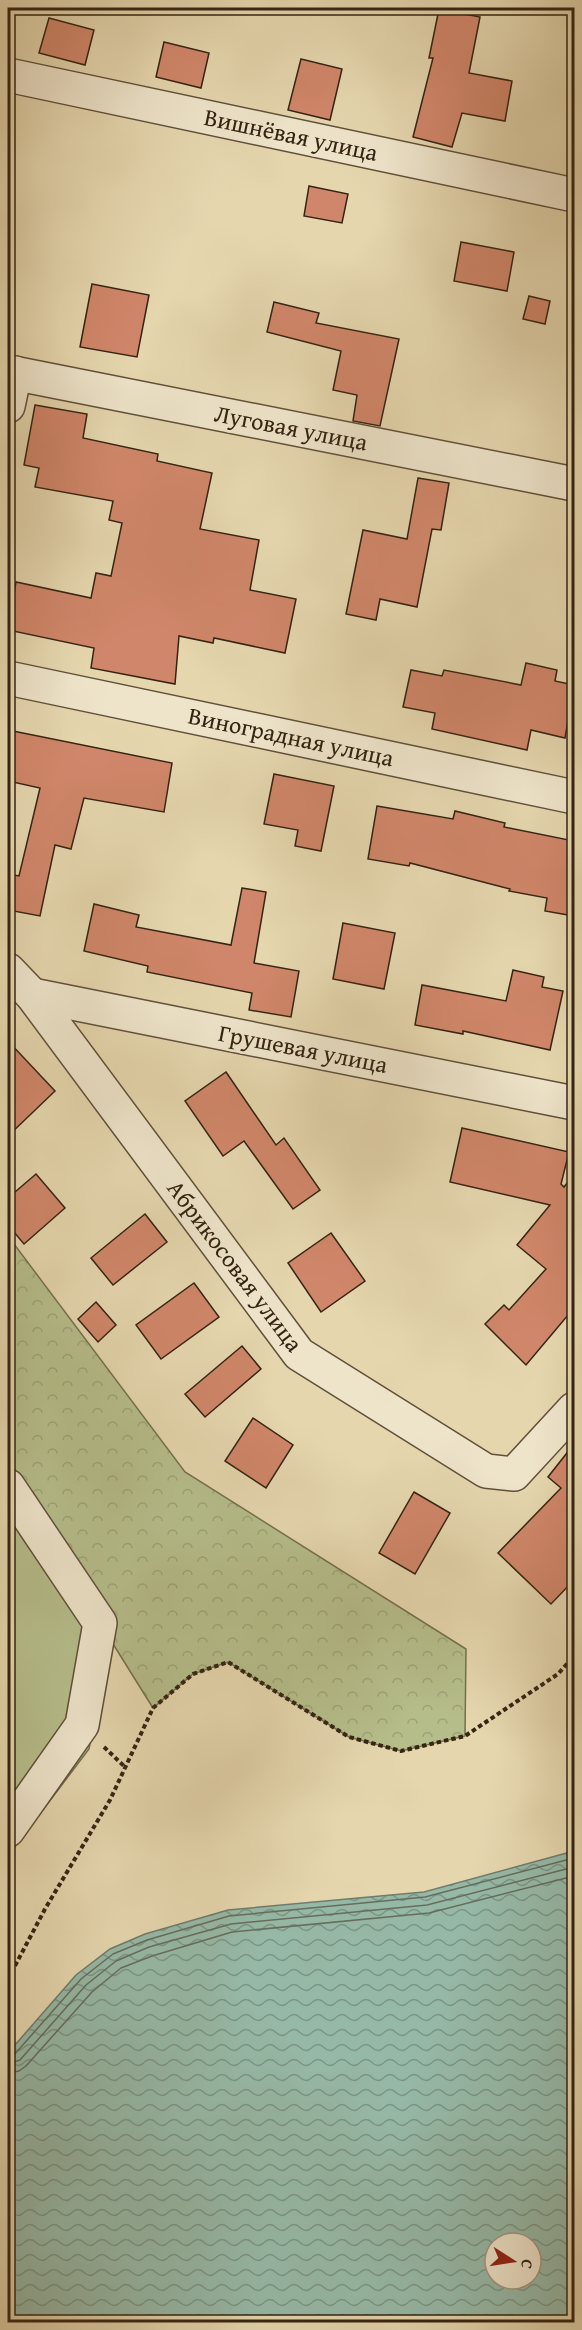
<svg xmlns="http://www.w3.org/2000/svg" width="582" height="2330" font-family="'Gentium Book Plus',serif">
<defs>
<pattern id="forest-crowns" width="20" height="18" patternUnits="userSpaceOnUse" patternTransform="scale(1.5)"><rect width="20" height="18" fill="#b5bd8a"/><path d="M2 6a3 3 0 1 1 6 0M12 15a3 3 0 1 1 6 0" fill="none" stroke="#9ca276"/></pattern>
<pattern id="water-waves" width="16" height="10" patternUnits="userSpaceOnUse" patternTransform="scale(1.5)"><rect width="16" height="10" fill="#96b9a7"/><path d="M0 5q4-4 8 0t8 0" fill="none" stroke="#7b9687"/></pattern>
</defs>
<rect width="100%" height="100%" fill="#e5d6ae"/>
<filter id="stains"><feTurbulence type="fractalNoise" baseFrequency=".00333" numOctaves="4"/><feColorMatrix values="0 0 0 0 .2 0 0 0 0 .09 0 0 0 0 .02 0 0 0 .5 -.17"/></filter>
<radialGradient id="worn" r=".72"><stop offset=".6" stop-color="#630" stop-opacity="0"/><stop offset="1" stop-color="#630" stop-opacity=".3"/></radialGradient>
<!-- green -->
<polygon fill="#b5bd8a" stroke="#74704e" stroke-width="1.5" points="8,1470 111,1636 89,1749 8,1856"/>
<!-- forest -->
<polygon fill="url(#forest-crowns)" stroke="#74704e" stroke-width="1.5" points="8,1236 185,1472 466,1649 465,1736 401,1751 349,1737 228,1662 193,1674 153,1708 100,1623 8,1486"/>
<!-- water -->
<path fill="url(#water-waves)" stroke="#6f7d6b" stroke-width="1.5" fill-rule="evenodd" d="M574 1851V2322H8V2053L76 1975 110 1949 145 1934 228 1910 424 1892ZM495 2243H531V2279H495Z"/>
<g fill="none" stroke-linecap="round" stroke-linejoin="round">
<!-- shore -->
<g stroke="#656e5c" stroke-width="1.5">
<polyline points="8,2057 14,2055 81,1979 113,1954 147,1940 229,1916 425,1897 574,1858"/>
<polyline points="8,2064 20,2060 86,1985 116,1961 149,1947 231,1924 427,1905 574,1867"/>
<polyline points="8,2073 19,2071 26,2066 92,1992 121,1968 152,1956 232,1932 429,1913 574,1876"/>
</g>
</g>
<!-- building -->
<g fill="#d0866a" stroke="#342412" stroke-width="1.5">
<polygon points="439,9 480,17 469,73 512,81 505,121 462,113 452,147 413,137 433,58 429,58"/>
<polygon points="49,18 94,30 85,65 39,53"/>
<polygon points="164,42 209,53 201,88 156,77"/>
<polygon points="301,59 342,69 330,120 288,110"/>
<polygon points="309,186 348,194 342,223 304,216"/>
<polygon points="461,242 514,252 507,291 454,281"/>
<polygon points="92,284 149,295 137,357 80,347"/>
<polygon points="529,296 550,301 545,324 523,319"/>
<polygon points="274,302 319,313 316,323 399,339 380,426 353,421 357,395 333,390 341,351 267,332"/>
<polygon points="35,405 87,414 83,438 158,454 157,461 212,473 200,529 259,540 250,590 296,599 285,653 214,638 213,643 179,636 175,684 91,668 94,648 8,630 8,593 14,594 16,582 91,598 96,573 111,576 122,523 109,520 113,501 35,487 39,468 24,465"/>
<polygon points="418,478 449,483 441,530 432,529 417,607 380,599 376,620 346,614 363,530 407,539"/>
<polygon points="526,663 557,670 555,681 574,685 565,738 531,730 527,750 432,729 435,713 403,707 411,670 442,676 444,670 521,685"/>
<polygon points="8,730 172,763 164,812 84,798 71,849 55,845 40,916 8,910 8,874 19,876 40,788 8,781"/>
<polygon points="274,774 334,786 321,851 295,846 298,830 264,824"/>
<polygon points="377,806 453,819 455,811 505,823 504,827 574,841 574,916 545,911 547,898 509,891 510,889 410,863 409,866 368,859"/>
<polygon points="242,888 266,892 254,963 299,971 291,1017 249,1010 252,993 147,972 148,966 84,951 94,904 139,915 136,927 231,945"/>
<polygon points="343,923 395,933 384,989 333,979"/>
<polygon points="513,970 544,977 542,987 563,991 550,1050 463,1031 463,1034 415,1025 422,985 506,1001"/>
<polygon points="8,1041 55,1091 8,1136"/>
<polygon points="226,1072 276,1145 284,1138 320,1190 293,1209 244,1141 223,1156 185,1101"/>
<polygon points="462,1128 569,1152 561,1184 564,1187 574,1174 574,1308 526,1365 485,1324 504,1305 509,1310 546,1269 517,1245 550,1205 450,1182"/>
<polygon points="36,1174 65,1208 24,1244 8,1225 8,1198"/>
<polygon points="145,1214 167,1242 113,1285 91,1258"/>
<polygon points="331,1233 365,1281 321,1312 288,1263"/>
<polygon points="194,1283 219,1317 161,1359 136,1325"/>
<polygon points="96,1302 116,1325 98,1342 78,1319"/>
<polygon points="242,1346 261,1369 205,1417 185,1394"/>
<polygon points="253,1418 293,1445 266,1488 225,1461"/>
<polygon points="574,1444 574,1580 551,1604 498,1553 561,1488 548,1477"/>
<polygon points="414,1492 450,1513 415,1574 379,1553"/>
</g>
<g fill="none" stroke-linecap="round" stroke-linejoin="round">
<defs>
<g id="minor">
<polyline points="8,75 574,195"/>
<polyline points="8,372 574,484"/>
<polyline points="8,406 15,373"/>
<polyline points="8,678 574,797"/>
<polyline points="8,970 32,995 299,1354 486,1471 514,1474 574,1409"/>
<polyline points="32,995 574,1103"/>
<polyline points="8,1486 100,1623 82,1725 8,1830"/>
</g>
</defs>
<!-- minor casing -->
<use href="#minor" stroke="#605039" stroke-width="36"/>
<!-- path -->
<g stroke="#342412" stroke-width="4" stroke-dasharray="4.5 3" stroke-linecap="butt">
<polyline points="104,1747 125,1767"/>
<polyline points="8,1979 45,1909 110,1800 153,1708 193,1674 228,1662 349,1737 401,1751 465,1736 558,1674 574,1656"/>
</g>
<!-- minor -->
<use href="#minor" stroke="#eee4ca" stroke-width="33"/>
</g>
<g text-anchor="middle" stroke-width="5" stroke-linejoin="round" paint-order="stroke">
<!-- street labels -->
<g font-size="24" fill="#342412" stroke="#eee4ca">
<text transform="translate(291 135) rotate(12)" y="8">Вишнёвая улица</text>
<text transform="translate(291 428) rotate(11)" y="8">Луговая улица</text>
<text transform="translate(291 737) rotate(12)" y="8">Виноградная улица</text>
<text transform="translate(303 1049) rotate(11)" y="8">Грушевая улица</text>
<text transform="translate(235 1266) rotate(53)" y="8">Абрикосовая улица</text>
</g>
</g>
<!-- margin -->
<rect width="582" height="2330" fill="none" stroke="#e5d6ae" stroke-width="30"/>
<rect x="9" y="9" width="564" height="2312" fill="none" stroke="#342412" stroke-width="3"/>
<rect x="15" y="15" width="552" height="2300" fill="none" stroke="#342412" stroke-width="1.5"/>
<!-- north arrow -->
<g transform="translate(513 2261) rotate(102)"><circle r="28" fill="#eee4ca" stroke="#a49780" stroke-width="1.5"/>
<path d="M0-4.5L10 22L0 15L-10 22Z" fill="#8f2418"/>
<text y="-9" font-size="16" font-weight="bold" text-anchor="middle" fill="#342412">С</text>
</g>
<rect width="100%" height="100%" filter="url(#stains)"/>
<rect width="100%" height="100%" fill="url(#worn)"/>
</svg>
